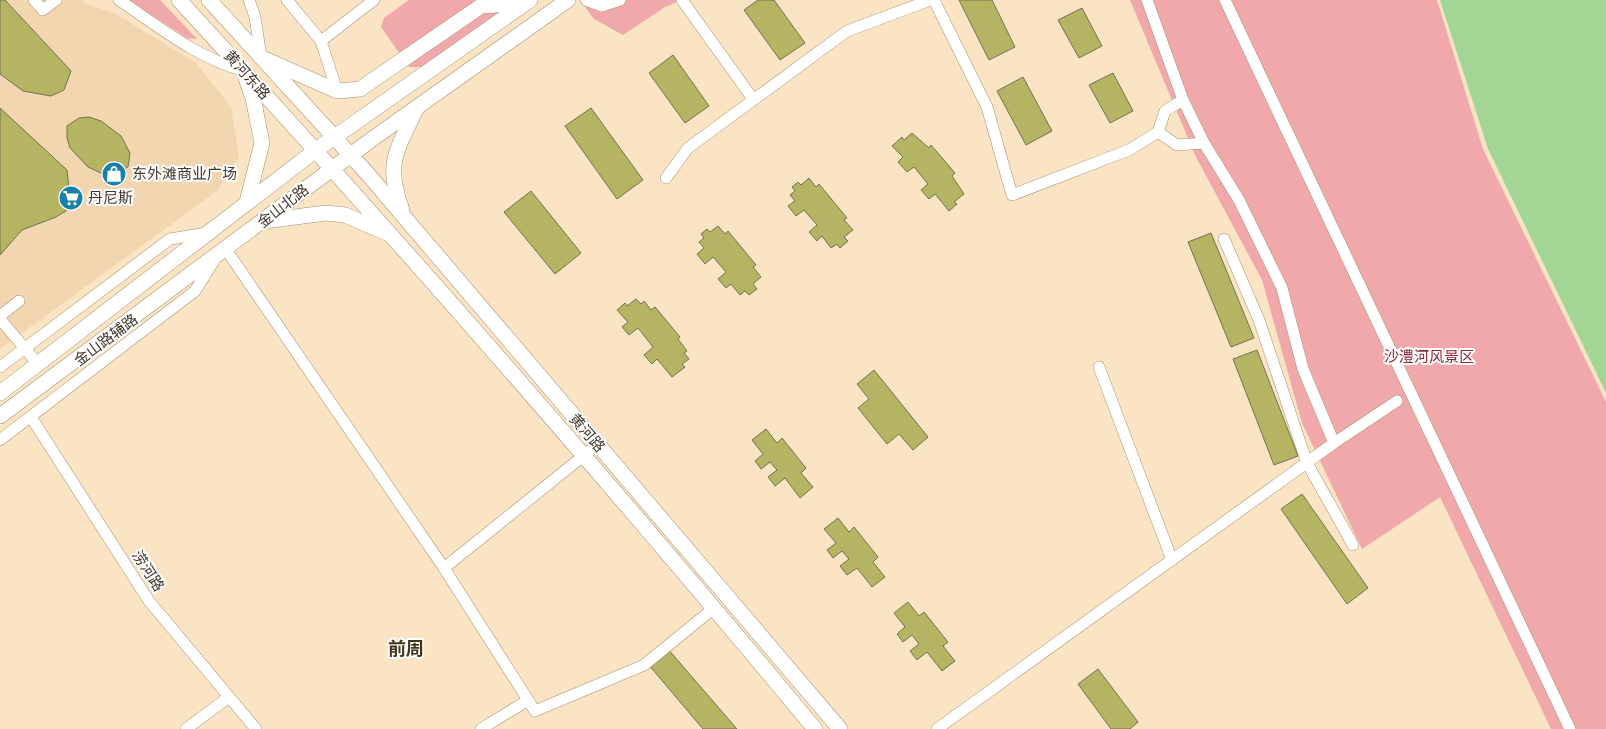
<svg xmlns="http://www.w3.org/2000/svg" width="1606" height="729" font-family="'PT Sans','Noto Sans SC',sans-serif">
<rect width="100%" height="100%" fill="#fae4c3"/>
<!-- built -->
<polygon fill="#f1d6af" points="0,0 83,0 86,4 114,13 195,62 231,107 239,156 217,191 0,349"/>
<!-- green -->
<g fill="#f0a8aa">
<polygon points="129,0 160,0 197,39 187,38"/>
<polygon points="409,0 520,0 423,67 409,67 381,27 384,18"/>
<polygon points="580,0 682,0 665,7 623,35 594,19"/>
<polygon points="1130,0 1437,0 1483,149 1606,402 1606,729 1551,729 1440,497 1362,549 1302,423 1262,280 1195,155"/>
</g>
<!-- water -->
<polygon fill="#a3d695" points="1440,0 1606,0 1606,393 1488,149"/>
<!-- building -->
<g fill="#b5b463" stroke="#727351">
<polygon points="0,0 5,0 71,71 64,90 51,96 23,91 0,74"/>
<polygon points="758,0 774,0 805,43 780,60 744,10"/>
<polygon points="959,0 992,0 1015,47 989,60"/>
<polygon points="1082,8 1102,46 1079,58 1058,20"/>
<polygon points="673,55 709,106 685,123 649,73"/>
<polygon points="1113,73 1133,111 1110,123 1089,85"/>
<polygon points="1023,77 1052,131 1026,145 997,91"/>
<polygon points="0,108 67,170 70,199 66,211 56,217 22,230 0,255"/>
<polygon points="591,108 643,180 617,199 565,126"/>
<polygon points="89,117 101,121 121,136 130,153 128,167 117,173 101,173 88,167 70,148 67,138 67,126 79,118"/>
<polygon points="912,133 929,148 931,145 955,173 952,176 964,194 954,202 957,204 949,211 935,194 929,199 921,190 928,184 914,167 907,172 898,162 903,157 892,146 902,137 904,140"/>
<polygon points="809,178 816,187 819,184 847,218 844,220 853,230 844,237 848,241 840,248 837,244 831,248 822,236 817,241 809,232 817,225 804,210 796,216 788,206 795,201 790,195 795,191 792,187 798,182 801,185"/>
<polygon points="531,191 581,253 555,274 504,212"/>
<polygon points="718,226 725,234 728,231 756,265 753,267 761,277 753,284 757,289 749,295 745,291 740,295 731,284 726,288 718,279 726,272 713,257 705,264 697,254 704,248 699,242 704,238 701,234 707,229 710,232"/>
<polygon points="1211,233 1254,338 1231,347 1188,242"/>
<polygon points="636,299 641,304 644,301 651,310 655,307 680,337 678,339 687,351 684,353 689,359 682,364 685,367 672,377 657,359 652,364 644,355 653,347 638,328 629,335 622,327 628,322 617,310 625,303 627,306"/>
<polygon points="1257,350 1298,456 1274,465 1233,359"/>
<polygon points="874,370 928,437 913,450 899,434 887,444 858,408 869,399 857,384"/>
<polygon points="766,429 777,443 782,438 806,468 801,473 813,487 800,498 785,478 775,486 768,477 777,470 770,462 761,469 755,461 763,454 752,440"/>
<polygon points="1302,494 1368,588 1347,604 1281,509"/>
<polygon points="838,518 849,532 854,527 878,557 873,562 885,577 872,587 857,568 847,575 840,566 849,559 842,551 833,558 827,550 836,543 824,529"/>
<polygon points="908,602 919,616 924,612 948,642 943,646 955,661 942,671 927,652 917,660 910,651 919,644 912,635 903,642 897,634 905,627 894,613"/>
<polygon points="667,648 737,729 703,729 648,664"/>
<polygon points="1098,669 1138,722 1130,729 1111,729 1078,684"/>
</g>
<g fill="none" stroke-linecap="round" stroke-linejoin="round">
<defs>
<g id="street">
<polyline points="34,0 43,10 56,0"/>
<path d="M119 0C158 26 197 58 242 70"/>
<polyline points="249,0 255,17 261,57"/>
<polyline points="287,0 321,41 337,91"/>
<polyline points="586,0 602,6 620,0"/>
<polyline points="682,0 753,99"/>
<polyline points="934,0 987,107 1012,195 1129,150 1158,132 1165,111 1183,100"/>
<polyline points="1147,0 1183,100 1204,143 1239,200 1282,288 1303,369 1334,443"/>
<polyline points="1225,0 1570,729"/>
<polyline points="321,41 374,0"/>
<polyline points="1158,132 1177,145 1204,143"/>
<polyline points="666,178 688,148 847,31 930,0"/>
<polyline points="1224,239 1259,320 1307,463 1353,545"/>
<polyline points="225,248 444,568 535,711 644,665 714,608"/>
<polyline points="0,316 19,301"/>
<polyline points="0,319 38,364"/>
<polyline points="0,367 170,239 207,233"/>
<polyline points="1099,367 1172,560"/>
<polyline points="31,417 149,601 256,729"/>
<polyline points="0,440 195,291 215,259"/>
<polyline points="444,568 597,445"/>
<polyline points="186,729 229,697"/>
<polyline points="481,729 528,700"/>
<polyline points="937,729 1334,443 1397,401"/>
</g>
<g id="secondary">
<path d="M179 0C397 238 609 481 815 729"/>
<polyline points="209,0 366,172 840,729"/>
<polyline points="267,60 337,91 360,89 481,6 524,3"/>
<polyline points="246,78 253,98 262,143 247,202"/>
<path d="M402 210C385 162 396 153 416 109"/>
<polyline points="264,221 326,213 345,215 387,233"/>
<polyline points="0,393 316,150 530,0"/>
<polyline points="0,416 375,137 568,0"/>
</g>
</defs>
<!-- street casing -->
<use href="#street" stroke="#a59172" stroke-width="12"/>
<!-- secondary casing -->
<use href="#secondary" stroke="#a59172" stroke-width="16"/>
<!-- street -->
<use href="#street" stroke="#fff" stroke-width="11"/>
<!-- secondary -->
<use href="#secondary" stroke="#fff" stroke-width="15"/>
</g>
<!-- icons -->
<defs>
<symbol id="shop-disc" viewBox="-11 -11 22 22"><circle r="9.5" fill="#1781aa" stroke="#fff"/><path d="M-5-2.5h2.3a2.7 3.5 0 0 1 5.4 0H5L5.5 6h-11ZM-1.5-2.5h3a1.5 2.3 0 0 0-3 0Z" fill="#fff"/></symbol>
<symbol id="supermarket-disc" viewBox="-11 -11 22 22"><circle r="9.5" fill="#1781aa" stroke="#fff"/><path d="M-6-5.5h2.5l.6 2H6L4.5 2H-2.5L-4.4-4H-6ZM-1.5 3.2a1.3 1.3 0 1 0 .1 0ZM3 3.2a1.3 1.3 0 1 0 .1 0Z" fill="#fff"/></symbol>
</defs>
<g fill-rule="evenodd">
<use href="#shop-disc" x="100" y="160" width="28" height="28"/>
<use href="#supermarket-disc" x="57" y="184" width="28" height="28"/>
</g>
<g text-anchor="middle" stroke-width="4" stroke-linejoin="round" paint-order="stroke">
<!-- street labels -->
<g font-size="15" fill="#40382b" stroke="#fff">
<text transform="translate(247 75) rotate(48)" y="5">黄河东路</text>
<text transform="translate(283 206) rotate(-38)" y="5">金山北路</text>
<text transform="translate(106 340) rotate(-37)" y="5">金山路辅路</text>
<text transform="translate(587 433) rotate(49)" y="5">黄河路</text>
<text transform="translate(148 571) rotate(57)" y="5">涝河路</text>
</g>
<!-- poi labels -->
<g font-size="15" fill="#40382b" stroke="#fff" text-anchor="start">
<text x="132" y="179">东外滩商业广场</text>
<text x="88" y="203">丹尼斯</text>
</g>
<!-- park labels -->
<g font-size="15" fill="#8b2735" stroke="#fff">
<text x="1429" y="362">沙澧河风景区</text>
</g>
<!-- quarter labels -->
<g font-size="18" font-weight="bold" fill="#463518" stroke="#fff">
<text x="406" y="655">前周</text>
</g>
</g>
</svg>
